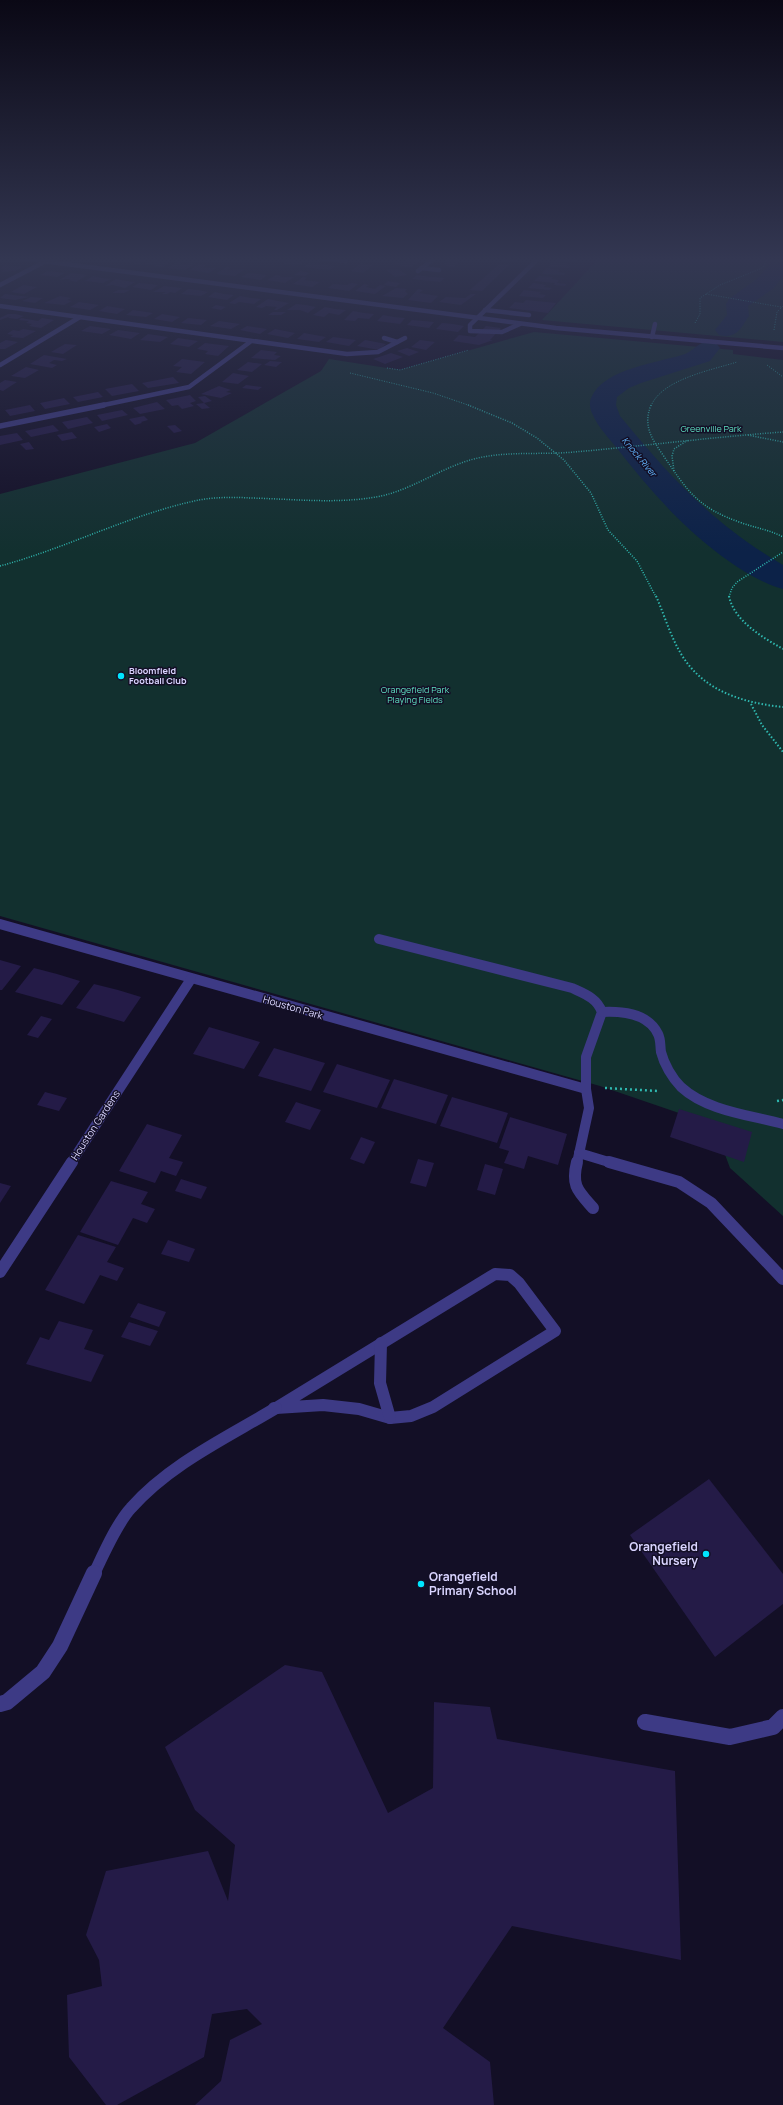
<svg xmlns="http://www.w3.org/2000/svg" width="783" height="2105" font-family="Manrope,sans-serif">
<rect width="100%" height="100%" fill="#130f26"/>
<!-- green -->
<g fill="#12302f">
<polygon points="600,257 783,257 783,342 542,320"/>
<polygon points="534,332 733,350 733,354 783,360 783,1216 730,1168 714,1125 600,1086 0,916 0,494 195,443 321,371 329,359 400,370"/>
</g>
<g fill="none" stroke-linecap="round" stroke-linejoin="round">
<!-- river -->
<g fill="#0c2248" fill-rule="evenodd">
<path d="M783 257V276L774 288 748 306 749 316C740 329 737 339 719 335L715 330 727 315 726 304 729 299 758 278 776 258Z"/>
<path d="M708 341 716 343 720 348 710 361 641 383 629 388 617 397 616 405 620 416C671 478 713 524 783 565V589C755 582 720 556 698 537 667 510 641 479 616 447 608 437 598 427 593 415 590 410 589 403 591 398 604 368 658 363 685 354 694 350 698 343 708 341Z"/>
</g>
</g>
<!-- building -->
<g fill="#241b47">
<polygon points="102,257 123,257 115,261 99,259"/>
<polygon points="130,257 138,257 150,258 139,264 121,262"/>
<polygon points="409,257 422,259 412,267 393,265 397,262 402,263"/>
<polygon points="506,257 519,257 513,263 501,261"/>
<polygon points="558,257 573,257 572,259 578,259 577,261 569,262 555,260"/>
<polygon points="288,258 303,263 293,266 277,261"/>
<polygon points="450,258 462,259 454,267 442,265"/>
<polygon points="153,259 165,262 172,261 162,267 144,264"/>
<polygon points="177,262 183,262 180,264 186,265 189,263 195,264 185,270 167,268"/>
<polygon points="552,262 567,263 565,265 571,266 569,268 548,267"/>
<polygon points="309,263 322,264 335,266 330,270 303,267"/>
<polygon points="361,263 373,265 363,273 351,271"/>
<polygon points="200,264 206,265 202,267 211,268 218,267 209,273 190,270"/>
<polygon points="499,264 509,265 482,291 470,290"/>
<polygon points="6,265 14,266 23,267 15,271 0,272 4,270 0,268"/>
<polygon points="226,267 231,267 228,270 245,269 235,276 216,274"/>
<polygon points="546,268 560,270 558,272 565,273 564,275 542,274"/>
<polygon points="398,269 407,275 395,277 386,270"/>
<polygon points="48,271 56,272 65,273 57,277 40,275"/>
<polygon points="300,271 310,273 305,276 294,275"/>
<polygon points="71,273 87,275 76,282 68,280 71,279 67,279 59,280"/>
<polygon points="248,273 258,274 267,275 261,280 241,277"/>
<polygon points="276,275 282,276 280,277 294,277 285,283 267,280"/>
<polygon points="417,275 431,277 445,278 440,282 412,279"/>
<polygon points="93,276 102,278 111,279 103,283 85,281"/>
<polygon points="539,276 553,277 551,279 559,280 557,283 566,284 565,286 554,285 555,283 534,281"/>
<polygon points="303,277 307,278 304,280 320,282 312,287 293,284"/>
<polygon points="116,279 126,281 135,282 125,288 113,285 105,286"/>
<polygon points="388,281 393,282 400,283 396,287 384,285"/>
<polygon points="139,283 149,284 158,285 151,290 132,287"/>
<polygon points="351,283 358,284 349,291 328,288 333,284 347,285"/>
<polygon points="533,283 546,285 544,287 552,288 549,290 528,288"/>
<polygon points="364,284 369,285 366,287 375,289 380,285 386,286 375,294 355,291"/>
<polygon points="23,285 37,287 24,294 11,292"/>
<polygon points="164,286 182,288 175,293 170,292 167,294 162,294 166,292 153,292"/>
<polygon points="396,288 407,289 405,291 408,294 403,298 382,296"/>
<polygon points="188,289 198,290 208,292 201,296 181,294"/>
<polygon points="418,289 423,290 419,293 438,296 431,303 408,300"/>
<polygon points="118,290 130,290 124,293 112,293"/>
<polygon points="524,290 541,292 539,294 546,295 543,298 519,296"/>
<polygon points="215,292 224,294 234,295 227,300 208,297"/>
<polygon points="5,294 29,297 15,300 0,298"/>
<polygon points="471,294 476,294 461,305 439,302 446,297 465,298"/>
<polygon points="60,296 71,298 67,300 72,301 64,305 44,303"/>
<polygon points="240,296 251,298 261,299 254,304 239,302 235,304 229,303"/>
<polygon points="31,297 43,298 35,303 22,301"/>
<polygon points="268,299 278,301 289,303 277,310 274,310 277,307 266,306 262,308 256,307"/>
<polygon points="526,300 556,303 548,313 509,308 515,302 523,303"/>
<polygon points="79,302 99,305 90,310 70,307"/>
<polygon points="296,304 306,305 316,307 308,313 300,310 287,310"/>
<polygon points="216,305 226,307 221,310 211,308"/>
<polygon points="107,306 125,309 117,314 99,311"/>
<polygon points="325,307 335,309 346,310 339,315 329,313 324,317 313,315"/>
<polygon points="133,310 153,313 146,317 126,315"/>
<polygon points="353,311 364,313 374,314 369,319 358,318 355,321 344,320"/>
<polygon points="273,312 286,312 281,315 268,315"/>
<polygon points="8,314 15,314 24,316 17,319 8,318 11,316 0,320 0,318"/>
<polygon points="162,314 180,317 172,322 154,319"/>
<polygon points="383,315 394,317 405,318 400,324 377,321"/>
<polygon points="21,318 38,321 42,318 54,320 41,328 29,326 32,324 26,323 29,321 19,320"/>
<polygon points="188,318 207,320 201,325 181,323"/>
<polygon points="412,320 434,322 429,328 407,325"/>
<polygon points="219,321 240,324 231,329 210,326"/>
<polygon points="442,323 453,324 464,326 458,332 436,329"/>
<polygon points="90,326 111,329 102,334 81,331"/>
<polygon points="247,326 267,329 260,334 240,330"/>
<polygon points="486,326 501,328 490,340 493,340 479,345 453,341 459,335 475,337"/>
<polygon points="23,329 36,331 23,338 10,337 13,335 7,334 13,330 19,331"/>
<polygon points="275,329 295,333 288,338 267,334"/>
<polygon points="118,330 140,333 131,339 109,335"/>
<polygon points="304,333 326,337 319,342 297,339"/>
<polygon points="148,334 168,337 160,342 140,340"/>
<polygon points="333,337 356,340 349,346 326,342"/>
<polygon points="178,338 198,341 189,347 170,344"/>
<polygon points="6,340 18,342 5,349 0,349 0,343"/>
<polygon points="365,340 386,344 379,350 357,346"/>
<polygon points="420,340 435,342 426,350 411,347"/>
<polygon points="205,343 229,346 218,356 205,354 208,351 197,349"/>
<polygon points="65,344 77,345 63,354 51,352"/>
<polygon points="407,348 419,352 409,356 397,351"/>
<polygon points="261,350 277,352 274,355 281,356 275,360 251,358"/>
<polygon points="391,353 403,357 385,364 373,359"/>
<polygon points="44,355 67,359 62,361 54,360 49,363 57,365 52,368 30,364"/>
<polygon points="182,359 205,362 191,374 176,372 182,367 173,366"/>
<polygon points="270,361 282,362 276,367 264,365"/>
<polygon points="248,362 262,364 252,372 237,370"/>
<polygon points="26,367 39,370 25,378 11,376"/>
<polygon points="233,373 249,376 238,384 222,382"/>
<polygon points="173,377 179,383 148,388 142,383"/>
<polygon points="5,380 17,382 3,391 0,390 0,383"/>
<polygon points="132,384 139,391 112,396 105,389"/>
<polygon points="246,385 262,387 258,390 242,388"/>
<polygon points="219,386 231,390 226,392 232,393 221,398 201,394"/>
<polygon points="98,392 103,397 78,402 73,397"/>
<polygon points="190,395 196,401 190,403 194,406 182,409 178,405 172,406 166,400"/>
<polygon points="205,396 212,401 204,403 198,397"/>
<polygon points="64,398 70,404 45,409 40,403"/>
<polygon points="157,402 165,409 140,414 133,408"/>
<polygon points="204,403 210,408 202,409 196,404"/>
<polygon points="30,405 35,411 10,416 5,410"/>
<polygon points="122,410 128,415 102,421 97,415"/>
<polygon points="144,416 148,420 141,422 142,423 135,425 129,419"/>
<polygon points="87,417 93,423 68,429 62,422"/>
<polygon points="107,424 111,428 99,432 94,427"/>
<polygon points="53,425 59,431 31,437 25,431"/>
<polygon points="175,425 182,431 174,433 167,426"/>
<polygon points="72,432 77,438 62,441 57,435"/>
<polygon points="17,433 23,440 0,445 0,436"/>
<polygon points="29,442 34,449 26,450 20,444"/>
<polygon points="0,960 21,966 2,990 0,990"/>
<polygon points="34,968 57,974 80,981 62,1005 15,992"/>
<polygon points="94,984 118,990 141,997 124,1022 76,1008"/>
<polygon points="41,1016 52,1019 38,1038 27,1035"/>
<polygon points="209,1027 260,1042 244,1069 193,1054"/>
<polygon points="274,1048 325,1063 311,1091 258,1076"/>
<polygon points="337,1064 390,1080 377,1108 323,1092"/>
<polygon points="394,1079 448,1095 436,1124 381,1108"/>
<polygon points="45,1092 67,1098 59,1111 37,1105"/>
<polygon points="452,1097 508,1113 497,1143 440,1126"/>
<polygon points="296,1102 321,1110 310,1130 285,1122"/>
<polygon points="679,1109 752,1132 744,1162 670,1137"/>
<polygon points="510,1117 567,1134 558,1165 528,1156 524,1169 504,1163 509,1151 499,1148"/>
<polygon points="147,1124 182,1135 169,1158 183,1162 176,1176 161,1171 155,1183 119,1171"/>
<polygon points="361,1137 375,1142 364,1164 350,1159"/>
<polygon points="418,1159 434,1163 426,1187 410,1183"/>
<polygon points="485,1164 503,1169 495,1195 477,1190"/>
<polygon points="181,1179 207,1187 201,1199 175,1191"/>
<polygon points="111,1181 148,1192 141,1204 155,1209 147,1223 133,1218 118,1245 80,1232"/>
<polygon points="0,1183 11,1186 0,1203"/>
<polygon points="78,1235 116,1247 107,1262 124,1268 117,1281 100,1275 84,1304 45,1290"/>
<polygon points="168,1240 195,1249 189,1262 161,1254"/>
<polygon points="138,1303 166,1312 159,1327 130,1317"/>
<polygon points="59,1321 93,1330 84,1349 104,1355 91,1382 26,1364 40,1337 49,1340"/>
<polygon points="129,1322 158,1331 150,1346 121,1337"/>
<polygon points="709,1479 783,1574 783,1604 715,1657 630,1535"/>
<polygon points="285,1665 322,1672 388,1813 433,1788 434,1702 490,1707 497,1739 675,1771 681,1960 512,1926 443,2028 490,2062 494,2105 195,2105 221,2081 230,2040 262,2024 247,2009 212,2014 204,2057 117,2105 106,2105 69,2057 67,1995 102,1986 99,1960 86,1935 106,1871 208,1851 228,1901 235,1845 195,1810 165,1747"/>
</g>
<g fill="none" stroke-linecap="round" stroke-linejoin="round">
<!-- path-far3 -->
<g stroke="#2fb8b0" stroke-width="1" stroke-dasharray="1 1.5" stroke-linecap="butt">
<polyline points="767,257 783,259"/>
<polyline points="706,294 781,307"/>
<polyline points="695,323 700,314 700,298 720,285 760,269 764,266 767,257"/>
<polyline points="774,330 777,312 783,306"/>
<polyline points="767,365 783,377"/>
<polyline points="387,368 400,370 469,350"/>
<polyline points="350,373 433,393 471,406"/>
<path d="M651 406C662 379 712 370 737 362"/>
</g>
<!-- path-far2 -->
<g stroke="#2fb8b0" stroke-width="1.5" stroke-dasharray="1 1.5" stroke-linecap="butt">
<polyline points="468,405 512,423 537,438 564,460 591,493 608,530 637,561 656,597"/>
<path d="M651 405C643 425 651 438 663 455 688 492 698 508 742 523 756 528 770 530 783 537"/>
<polyline points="748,435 783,442"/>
<polyline points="674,471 672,456 674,449 688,440"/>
<path d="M0 566C67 548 131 514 199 500 216 497 234 497 251 498 293 499 335 504 376 497 412 491 442 466 478 458 509 451 542 455 574 452 644 446 713 437 783 432"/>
<polyline points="729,597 732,588 737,582 783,552"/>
</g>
<!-- path-far1 -->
<g stroke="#2fb8b0" stroke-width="2" stroke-dasharray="1.5 2" stroke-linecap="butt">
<path d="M656 596C664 614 670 635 680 652 701 690 742 703 783 707"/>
<path d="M729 596C734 621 762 637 783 649"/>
<polyline points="751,704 762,725 783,752"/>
</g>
<!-- path -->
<g stroke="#2fb8b0" stroke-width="2.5" stroke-dasharray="2 3" stroke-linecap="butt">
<polyline points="605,1088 658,1091"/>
<polyline points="777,1101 783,1100"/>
</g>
<!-- minor-far4 -->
<g stroke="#3d3a85" stroke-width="4.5">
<polyline points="12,257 556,328 783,348"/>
<polyline points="308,257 346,261"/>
<polyline points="421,268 439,270"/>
<polyline points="418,271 436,257"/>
<polyline points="0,285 46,261"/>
<polyline points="0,306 347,354 378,352 405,338"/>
<polyline points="485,310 529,315"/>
<polyline points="520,324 502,332 470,331 470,325 540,257"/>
<polyline points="652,337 655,324"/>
<polyline points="384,338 397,342"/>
<polyline points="0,365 80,317"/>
<polyline points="99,406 189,387 250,342"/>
</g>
<!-- minor-far3 -->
<polyline stroke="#3d3a85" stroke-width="5.5" points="0,426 104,405"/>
<!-- minor-far2 -->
<g stroke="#3d3a85" stroke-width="10">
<polyline points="0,924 586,1089"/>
<path d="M379 939 572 988C585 994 597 998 602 1012L586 1057V1089L589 1108 577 1163"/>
<path d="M602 1012C622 1011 648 1013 658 1034 661 1040 660 1046 661 1052 664 1064 672 1078 681 1087 707 1111 750 1115 783 1124"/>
<polyline points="579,1153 612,1163"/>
<polyline points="71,1163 191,979"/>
</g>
<!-- minor-far1 -->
<g stroke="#3d3a85" stroke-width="12">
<path d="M577 1162C571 1186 578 1191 593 1208"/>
<polyline points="609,1162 679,1182 711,1203 783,1279"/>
<polyline points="0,1272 72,1162"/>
<polygon points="495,1274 510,1275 519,1283 555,1331 433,1407 411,1416 390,1418 359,1409 323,1405 276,1408"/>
<polyline points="381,1343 380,1383 390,1418"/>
<polyline points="274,1408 276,1408"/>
<path d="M94 1574C103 1555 117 1523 131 1508 170 1464 226 1438 276 1408"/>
</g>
<!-- minor -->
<g stroke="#3d3a85" stroke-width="16">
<polyline points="0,1704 7,1702 43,1672 60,1646 94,1573"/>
<polyline points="645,1722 730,1737 773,1727 783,1717"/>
</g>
</g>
<!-- sky -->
<linearGradient id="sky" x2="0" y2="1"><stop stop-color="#0a0815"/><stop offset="0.47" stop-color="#333752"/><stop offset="1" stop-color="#333752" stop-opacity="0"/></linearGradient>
<rect width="783" height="552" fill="url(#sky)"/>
<!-- markers -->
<g fill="#00e5ff" stroke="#130f26" stroke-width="1.5">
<circle cx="121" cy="676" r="4"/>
<circle cx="706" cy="1554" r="4"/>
<circle cx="421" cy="1584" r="4"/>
</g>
<g text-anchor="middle" stroke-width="3" stroke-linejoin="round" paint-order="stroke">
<!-- far-park labels -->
<g font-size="9" fill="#5fe0c0" stroke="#130f26">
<text x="711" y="432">Greenville Park</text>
<text x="415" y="693">Orangefield Park<tspan x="415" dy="10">Playing Fields</tspan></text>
</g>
<!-- far-water labels -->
<g font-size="9" font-style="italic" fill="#62b6ff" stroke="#130f26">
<text transform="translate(639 457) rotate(50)" y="3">Knock River</text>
</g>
<!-- far-poi labels -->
<g font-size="9" font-weight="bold" fill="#d9d4ff" stroke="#130f26" text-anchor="start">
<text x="129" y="674">Bloomfield<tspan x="129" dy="10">Football Club</tspan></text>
</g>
<!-- street labels -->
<g font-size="10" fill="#d9d4ff" stroke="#130f26">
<text transform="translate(293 1007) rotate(16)" y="4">Houston Park</text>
<text transform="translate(95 1125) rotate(-57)" y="4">Houston Gardens</text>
</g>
<!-- near-poi labels -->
<g font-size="12" font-weight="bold" fill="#d9d4ff" stroke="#130f26" text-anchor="end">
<text x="698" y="1551">Orangefield<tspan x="698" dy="14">Nursery</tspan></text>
<text x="429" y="1581" text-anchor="start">Orangefield<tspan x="429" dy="14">Primary School</tspan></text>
</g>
</g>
</svg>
